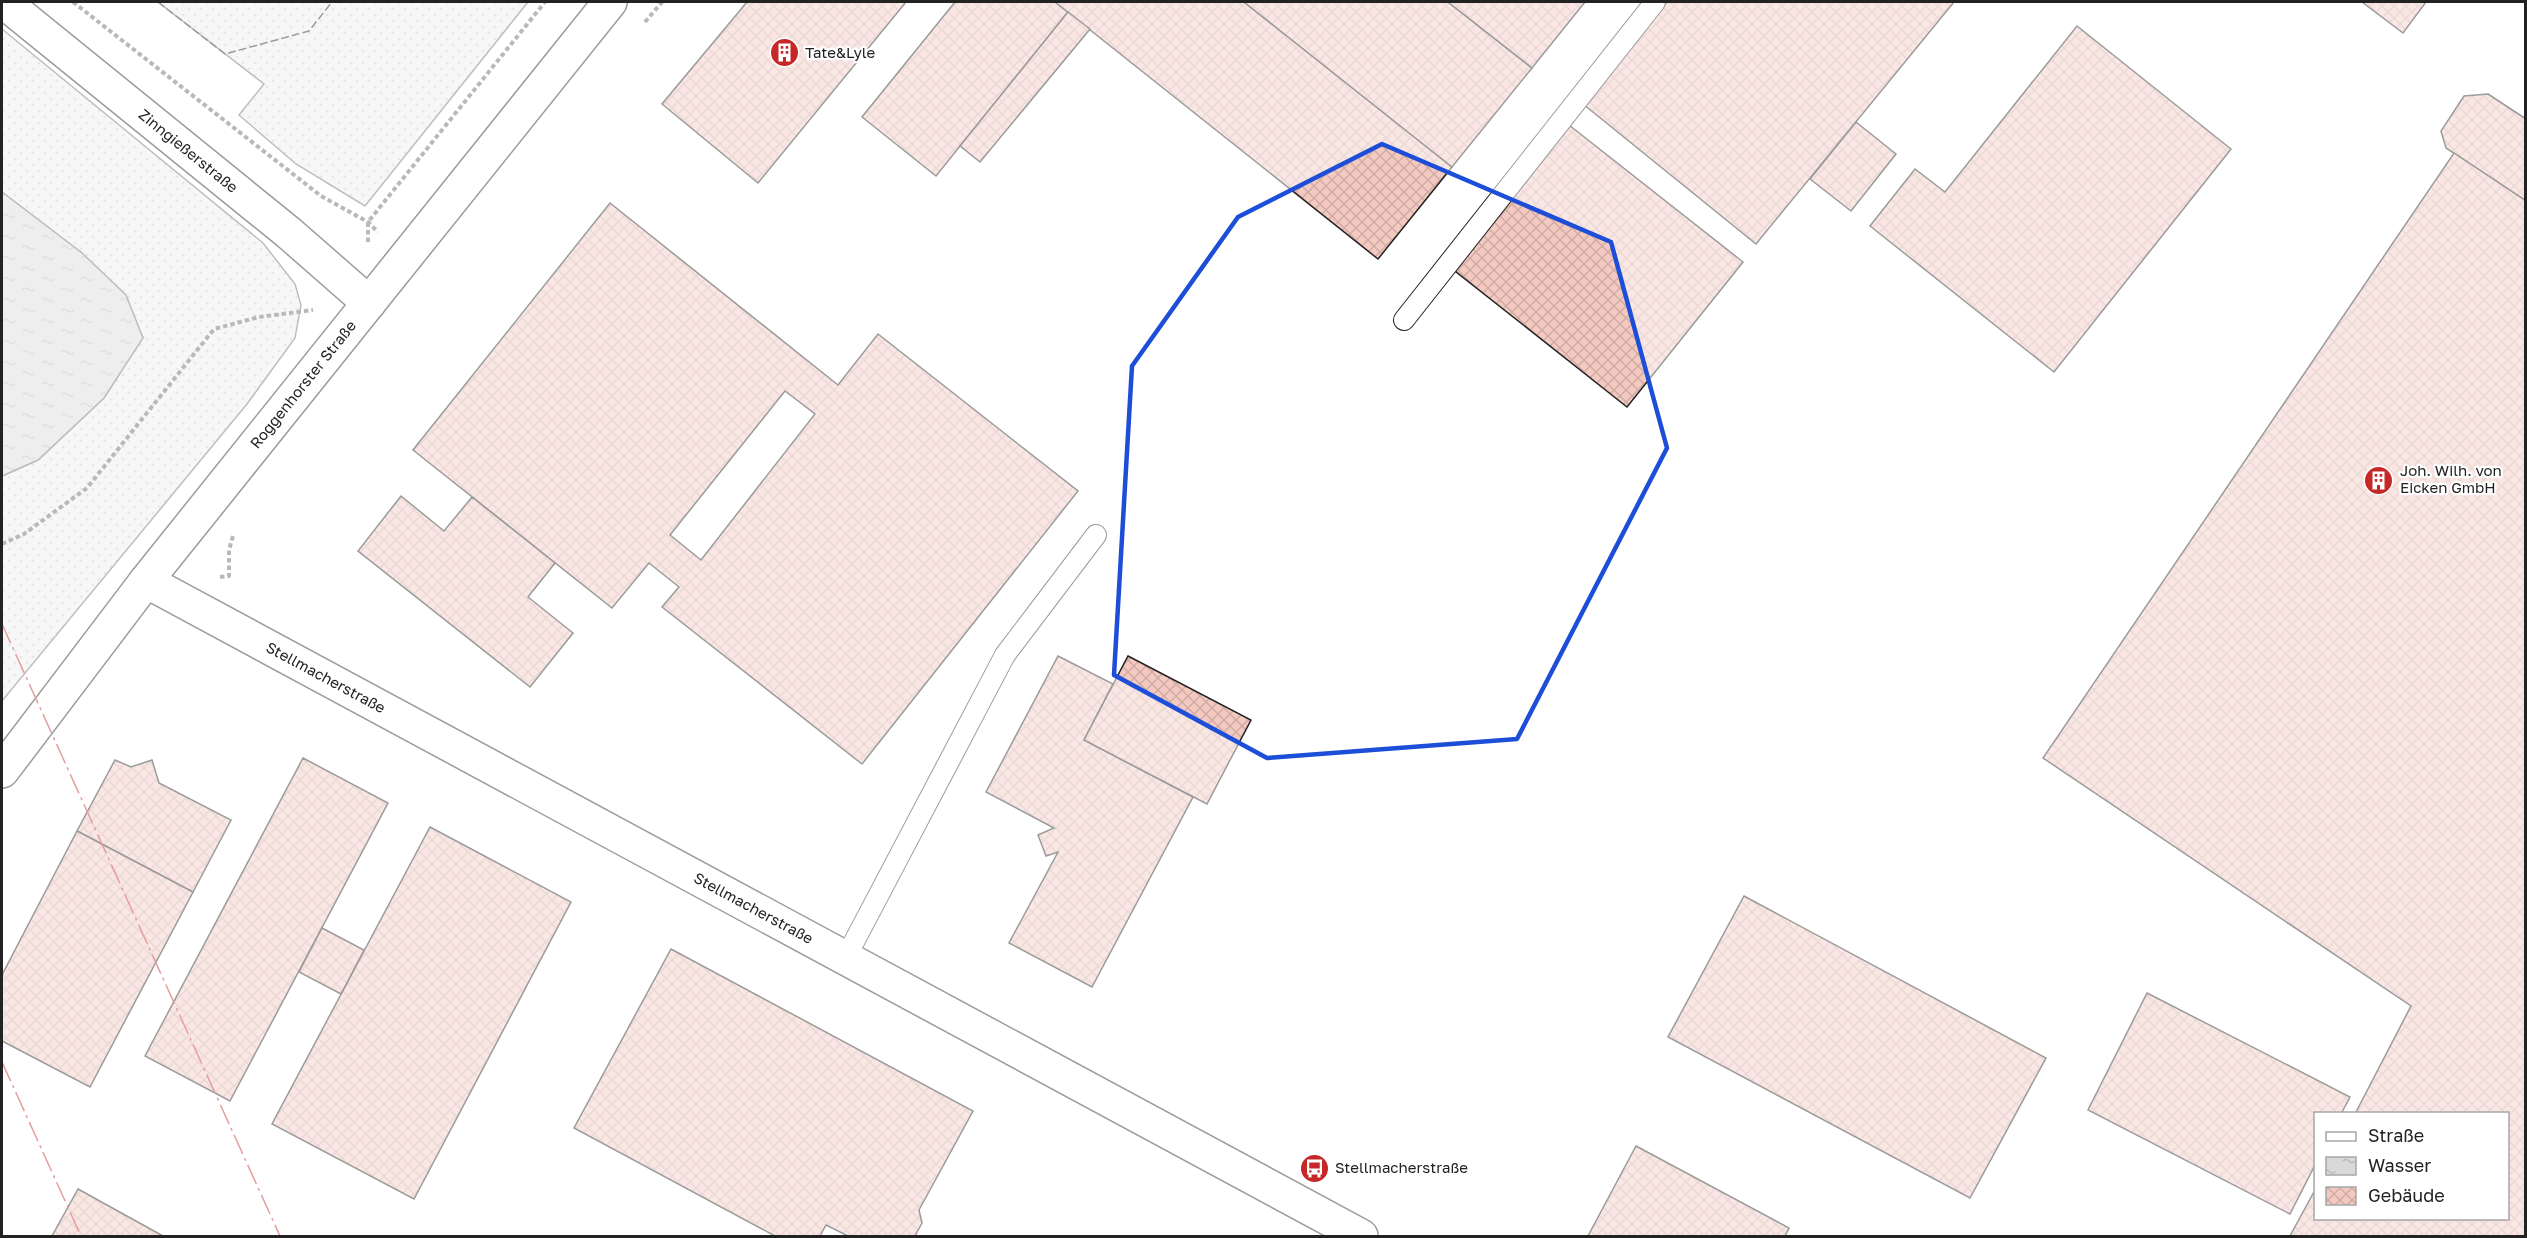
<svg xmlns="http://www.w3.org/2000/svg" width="2527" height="1238" font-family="'Golos Text',sans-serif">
<defs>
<pattern id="grass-dots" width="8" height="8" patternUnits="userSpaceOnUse" patternTransform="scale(1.5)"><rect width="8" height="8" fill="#eee"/><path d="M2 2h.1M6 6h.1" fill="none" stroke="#ccc" stroke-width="1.8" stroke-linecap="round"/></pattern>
<pattern id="water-ripples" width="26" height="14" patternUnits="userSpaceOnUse" patternTransform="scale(1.5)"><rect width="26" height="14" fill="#d9d9d9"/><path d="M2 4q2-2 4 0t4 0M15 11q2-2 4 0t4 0" fill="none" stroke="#bababa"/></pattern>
<pattern id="building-cross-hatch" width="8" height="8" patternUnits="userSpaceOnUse" patternTransform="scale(1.5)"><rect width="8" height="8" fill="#f3c9c0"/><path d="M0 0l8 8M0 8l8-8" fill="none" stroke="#d0aca5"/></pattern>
</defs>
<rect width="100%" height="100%" fill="#fff"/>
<!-- grass -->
<g fill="url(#grass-dots)" stroke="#6f6f6f" stroke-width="1.5">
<polygon points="158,2 528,2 365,206 296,164 239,115 264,84"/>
<polygon points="2,29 263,243 295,284 301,305 295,338 247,404 2,701 2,476 38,460 104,398 143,337 82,253 2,192"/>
</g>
<!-- water -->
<polygon fill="url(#water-ripples)" stroke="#6f6f6f" stroke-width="1.5" points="2,192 82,253 126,295 143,338 104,398 38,460 2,476"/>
<!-- building -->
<g fill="url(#building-cross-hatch)" stroke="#222" stroke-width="1.5" fill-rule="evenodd">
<polygon points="747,2 906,2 758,183 662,104"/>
<polygon points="955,2 1055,2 1068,12 936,176 862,117"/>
<polygon points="1055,2 1244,2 1452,167 1378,259"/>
<polygon points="1244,2 1448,2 1532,68 1452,167"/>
<polygon points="1448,2 1585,2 1532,68"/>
<polygon points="1667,2 1954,2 1756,244 1583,104"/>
<polygon points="2362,2 2426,2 2403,33"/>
<polygon points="1068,12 1090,29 980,162 960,146"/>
<polygon points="2077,26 2231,149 2054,372 1870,226 1915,169 1945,192"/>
<polygon points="2488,94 2526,119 2526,201 2446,148 2441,131 2464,96"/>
<polygon points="1856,122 1896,154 1851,211 1810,179"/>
<polygon points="1569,125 1743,262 1627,407 1455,271"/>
<polygon points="2454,153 2526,201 2526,1236 2290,1236 2316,1188 2316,1218 2508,1218 2508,1114 2355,1114 2411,1006 2043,758"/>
<path d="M610 203 838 385 878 334 1078 491 862 764 662 607 679 587 649 563 612 608 413 450ZM785 391 815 414 701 560 670 535Z"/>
<polygon points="401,496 444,531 472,497 555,563 528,597 573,633 530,687 358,551"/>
<polygon points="1058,656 1113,684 1084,740 1193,797 1092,987 1009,943 1058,852 1046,856 1038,835 1054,828 986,792"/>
<polygon points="1128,656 1251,720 1207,804 1084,740"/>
<polygon points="303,758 388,803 230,1101 145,1056"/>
<polygon points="115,760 131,767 152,760 159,783 231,820 193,892 77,831"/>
<polygon points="430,827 571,902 414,1199 272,1124"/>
<polygon points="77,831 193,892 90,1087 2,1041 2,975"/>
<polygon points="1744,896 2046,1058 1970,1198 1668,1037"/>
<polygon points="322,928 364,950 341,994 299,972"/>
<polygon points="671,949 973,1111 919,1210 922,1223 915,1236 848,1236 826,1225 820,1236 775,1236 574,1128"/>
<polygon points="2147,993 2350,1097 2341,1114 2316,1114 2316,1163 2290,1214 2088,1110"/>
<polygon points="1636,1146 1789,1228 1785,1236 1588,1236"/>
<polygon points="78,1189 163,1236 52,1236"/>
</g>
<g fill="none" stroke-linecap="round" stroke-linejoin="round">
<defs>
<g id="service">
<polyline points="1404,320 1655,2"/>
<polyline points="845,959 1005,655 1096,535"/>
</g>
<g id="minor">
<path id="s1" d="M4 2 289 233 369 303"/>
<path id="s2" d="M146 581 1361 1236"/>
<path id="s3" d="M2 771 146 581 610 2"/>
</g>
</defs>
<!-- service casing -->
<use href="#service" stroke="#222" stroke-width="22"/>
<!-- minor casing -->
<use href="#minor" stroke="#222" stroke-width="36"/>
<!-- path -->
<g stroke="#646464" stroke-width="4" stroke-dasharray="4.5 3" stroke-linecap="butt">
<polyline points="73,2 321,196 368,222 378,232"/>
<polyline points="645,22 662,2"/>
<polyline points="368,242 368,222 545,2"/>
<polyline points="2,544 24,534 87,488 214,329 259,317 313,310"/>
<polyline points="220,577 229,576 229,550 233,536"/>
</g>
<!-- service -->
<use href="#service" stroke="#fff" stroke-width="20"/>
<!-- minor -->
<use href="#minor" stroke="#fff" stroke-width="33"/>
<!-- fence -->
<polyline stroke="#222" stroke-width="1.5" stroke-dasharray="8 3" stroke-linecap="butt" points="158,2 225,54 309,31 332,2"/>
<!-- power -->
<g stroke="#c62828" stroke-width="1.5" stroke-dasharray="21 4.5 3 4.5" stroke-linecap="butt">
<polyline points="2,624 280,1236"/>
<polyline points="2,1062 81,1236"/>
</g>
</g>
<!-- marked area -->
<path d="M0 0H2527V1238H0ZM1382 144 1611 242 1667 448 1517 739 1267 758 1114 675 1132 366 1238 217Z" fill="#fff" fill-opacity=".55" fill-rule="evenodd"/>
<path fill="none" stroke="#1d4ed8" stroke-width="4.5" stroke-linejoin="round" d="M1382 144 1611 242 1667 448 1517 739 1267 758 1114 675 1132 366 1238 217Z"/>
<!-- icons -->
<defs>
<symbol id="building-disc" viewBox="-11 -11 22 22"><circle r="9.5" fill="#c62828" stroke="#fff"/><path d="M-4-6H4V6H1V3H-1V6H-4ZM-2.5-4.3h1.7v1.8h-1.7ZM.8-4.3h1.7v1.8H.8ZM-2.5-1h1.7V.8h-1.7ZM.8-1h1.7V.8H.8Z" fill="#fff"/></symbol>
<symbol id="bus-disc" viewBox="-11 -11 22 22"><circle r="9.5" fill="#c62828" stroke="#fff"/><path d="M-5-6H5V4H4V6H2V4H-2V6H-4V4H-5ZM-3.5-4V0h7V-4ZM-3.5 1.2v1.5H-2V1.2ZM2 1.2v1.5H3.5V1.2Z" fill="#fff"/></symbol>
</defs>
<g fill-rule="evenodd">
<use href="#building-disc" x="768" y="36" width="33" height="33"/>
<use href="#building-disc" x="2362" y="464" width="33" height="33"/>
<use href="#bus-disc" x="1298" y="1152" width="33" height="33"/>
</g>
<g text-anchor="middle" stroke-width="4.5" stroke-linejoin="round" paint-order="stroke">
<!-- poi labels -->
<g font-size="15" fill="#222" stroke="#fff" text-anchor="start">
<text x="805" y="58">Tate&amp;Lyle</text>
<text x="2400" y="476">Joh. Wilh. von<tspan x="2400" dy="17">Eicken GmbH</tspan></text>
<text x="1335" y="1173">Stellmacherstraße</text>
</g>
<!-- street labels -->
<g font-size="15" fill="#222" stroke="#fff">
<text dy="5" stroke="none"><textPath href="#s1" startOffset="237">Zinngießerstraße</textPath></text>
<text dy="5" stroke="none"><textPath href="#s3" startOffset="490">Roggenhorster Straße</textPath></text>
<text dy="5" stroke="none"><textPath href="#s2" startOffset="204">Stellmacherstraße</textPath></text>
<text dy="5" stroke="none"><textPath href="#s2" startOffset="690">Stellmacherstraße</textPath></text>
</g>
</g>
<!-- border -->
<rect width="2527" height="1238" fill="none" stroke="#222222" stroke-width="6"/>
<!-- legend -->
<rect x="2314" y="1112" width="195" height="108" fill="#ffffff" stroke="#a7a7a7" stroke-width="1.5"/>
<rect x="2326" y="1132" width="30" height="9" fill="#ffffff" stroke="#a7a7a7" stroke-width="1.5"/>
<text x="2368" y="1142" font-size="18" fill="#222222">Straße</text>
<rect x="2326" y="1157" width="30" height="18" fill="url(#water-ripples)" stroke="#a7a7a7" stroke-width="1.5"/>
<text x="2368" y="1172" font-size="18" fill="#222222">Wasser</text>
<rect x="2326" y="1187" width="30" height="18" fill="url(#building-cross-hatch)" stroke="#a7a7a7" stroke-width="1.5"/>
<text x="2368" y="1202" font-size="18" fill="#222222">Gebäude</text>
</svg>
